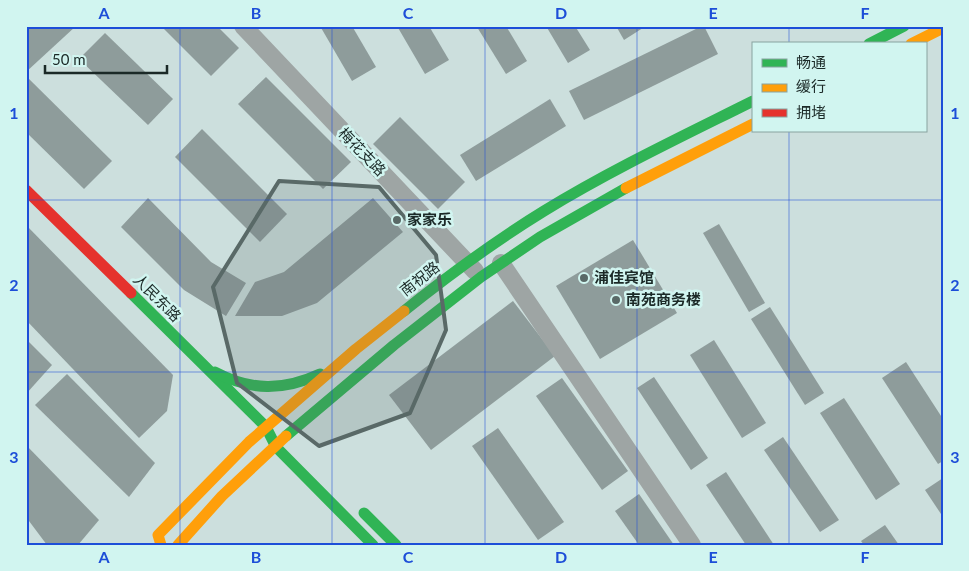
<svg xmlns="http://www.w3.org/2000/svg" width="969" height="571" font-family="Lato,'Noto Sans SC',sans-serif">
<rect width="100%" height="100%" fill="#ccdfdd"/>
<!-- building -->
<g fill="#8e9c9b">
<polygon points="26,26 76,26 26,72"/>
<polygon points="161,26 217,26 239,48 211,76"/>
<polygon points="320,26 352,26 376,67 352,81"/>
<polygon points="397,26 429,26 449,60 425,74"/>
<polygon points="478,26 506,26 527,61 506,74 477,27"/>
<polygon points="546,26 575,26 590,50 568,63"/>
<polygon points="616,26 646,26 624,40"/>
<polygon points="702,26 704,26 718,54 584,120 569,91"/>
<polygon points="105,33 173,99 148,125 79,59"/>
<polygon points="26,76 112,161 84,189 26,132"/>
<polygon points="266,77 351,162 323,189 238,104"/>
<polygon points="550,99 566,126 476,181 460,155"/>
<polygon points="400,117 465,182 438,209 373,144"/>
<polygon points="202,129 287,214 260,242 175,157"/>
<polygon points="148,198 211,262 246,283 226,316 184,290 121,227"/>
<polygon points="373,198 403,232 317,303 282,316 235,316 255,282 284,272"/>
<polygon points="719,224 765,303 749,312 703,233"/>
<polygon points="26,225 173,375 167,411 139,438 26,320"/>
<polygon points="633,240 677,313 600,359 556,286"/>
<polygon points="513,301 555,356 431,450 389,395"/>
<polygon points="770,307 824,393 805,405 751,319"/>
<polygon points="26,339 52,365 26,394"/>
<polygon points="714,340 766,423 742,438 690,355"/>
<polygon points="906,362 943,419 943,461 938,464 882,378"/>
<polygon points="67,374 155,463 129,497 35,405"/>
<polygon points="654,377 708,458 691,470 637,388"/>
<polygon points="562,378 628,471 602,490 536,396"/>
<polygon points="844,398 900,484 876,500 820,413"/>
<polygon points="498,428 564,522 538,540 472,446"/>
<polygon points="783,437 839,520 820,532 764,450"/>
<polygon points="26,445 99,520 78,545 47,545 26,517"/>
<polygon points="726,472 774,545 746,545 706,485"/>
<polygon points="943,478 943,517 925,490"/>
<polygon points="639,494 674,545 639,545 615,511"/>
<polygon points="885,525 899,545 864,545 861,541"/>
</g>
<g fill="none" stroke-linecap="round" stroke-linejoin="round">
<!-- street -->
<g stroke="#9ea5a4" stroke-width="18">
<polyline points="243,26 475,271"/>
<polyline points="501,263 692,545"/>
</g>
<!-- fast -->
<g stroke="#30b455" stroke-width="11">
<polyline points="869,44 904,26"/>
<polyline points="131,293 266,427 276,447 373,545"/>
<path d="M404 311C449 275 495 241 544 211 611 170 683 136 753 101"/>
<path d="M215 372C251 391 283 391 320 374"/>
<polyline points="286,436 394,345 481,277 540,237 626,188"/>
<polyline points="364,513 396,545"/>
</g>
<!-- slow -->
<g stroke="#ff9f0a" stroke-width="11">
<polyline points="911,44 943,28"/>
<polyline points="626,188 753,124"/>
<polyline points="161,545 158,535 249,442 356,349 404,311"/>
<polyline points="178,545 222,496 286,436"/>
</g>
<!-- jam -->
<polyline stroke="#e5322d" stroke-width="11" points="26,190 131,293"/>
</g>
<!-- marked area -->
<path fill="#596967" fill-opacity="0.2" stroke="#596967" stroke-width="4" stroke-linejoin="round" d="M279 181 379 187 436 255 446 330 410 413 319 446 237 383 213 287Z"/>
<!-- grid -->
<path fill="none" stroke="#1d4ed8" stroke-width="1" stroke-opacity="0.55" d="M180 26V545M332 26V545M485 26V545M637 26V545M789 26V44M789 131V545M26 200H943M26 372H943"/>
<!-- markers -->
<g fill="#596967" stroke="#d1f5f0" stroke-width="2">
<circle cx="397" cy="220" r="5"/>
<circle cx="584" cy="278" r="5"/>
<circle cx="616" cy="300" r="5"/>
</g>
<g text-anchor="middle" stroke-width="5" stroke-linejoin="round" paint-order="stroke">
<!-- street labels -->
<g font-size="15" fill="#1b2927" stroke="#d1f5f0">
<text transform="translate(362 152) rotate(46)" y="5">梅花支路</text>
<text transform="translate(420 279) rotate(-38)" y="5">南祝路</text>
<text transform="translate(157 298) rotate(45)" y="5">人民东路</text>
</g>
<!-- poi labels -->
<g font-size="15" font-weight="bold" fill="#1b2927" stroke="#d1f5f0" text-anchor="start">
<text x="407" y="225">家家乐</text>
<text x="594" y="283">浦佳宾馆</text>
<text x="626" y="305">南苑商务楼</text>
</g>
</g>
<!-- border -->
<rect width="969" height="571" fill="none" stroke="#d1f5f0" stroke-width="55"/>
<!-- legend -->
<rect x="752" y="42" width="175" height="90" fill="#d1f5f0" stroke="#88a3a0"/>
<rect x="762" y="59" width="25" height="8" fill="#30b455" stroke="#88a3a0"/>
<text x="796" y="68" font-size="15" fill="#1b2927">畅通</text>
<rect x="762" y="84" width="25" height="8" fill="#ff9f0a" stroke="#88a3a0"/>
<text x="796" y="92" font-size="15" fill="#1b2927">缓行</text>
<rect x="762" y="109" width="25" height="8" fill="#e5322d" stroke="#88a3a0"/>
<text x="796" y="118" font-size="15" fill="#1b2927">拥堵</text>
<!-- scale -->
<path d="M45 65v8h122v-8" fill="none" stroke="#1b2927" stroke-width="2.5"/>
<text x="52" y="65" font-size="15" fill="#1b2927" stroke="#d1f5f0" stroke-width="4" paint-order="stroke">50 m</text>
<rect x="28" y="28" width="914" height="516" fill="none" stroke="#1d4ed8" stroke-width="2"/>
<g font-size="16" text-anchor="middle" font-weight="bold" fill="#1d4ed8">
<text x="104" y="19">A</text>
<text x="256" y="19">B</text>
<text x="408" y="19">C</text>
<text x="561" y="19">D</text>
<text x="713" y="19">E</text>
<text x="865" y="19">F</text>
<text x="14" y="119">1</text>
<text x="955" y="119">1</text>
<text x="14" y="291">2</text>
<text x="955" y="291">2</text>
<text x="14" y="463">3</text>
<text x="955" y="463">3</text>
<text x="104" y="563">A</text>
<text x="256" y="563">B</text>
<text x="408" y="563">C</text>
<text x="561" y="563">D</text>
<text x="713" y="563">E</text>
<text x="865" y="563">F</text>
</g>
</svg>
